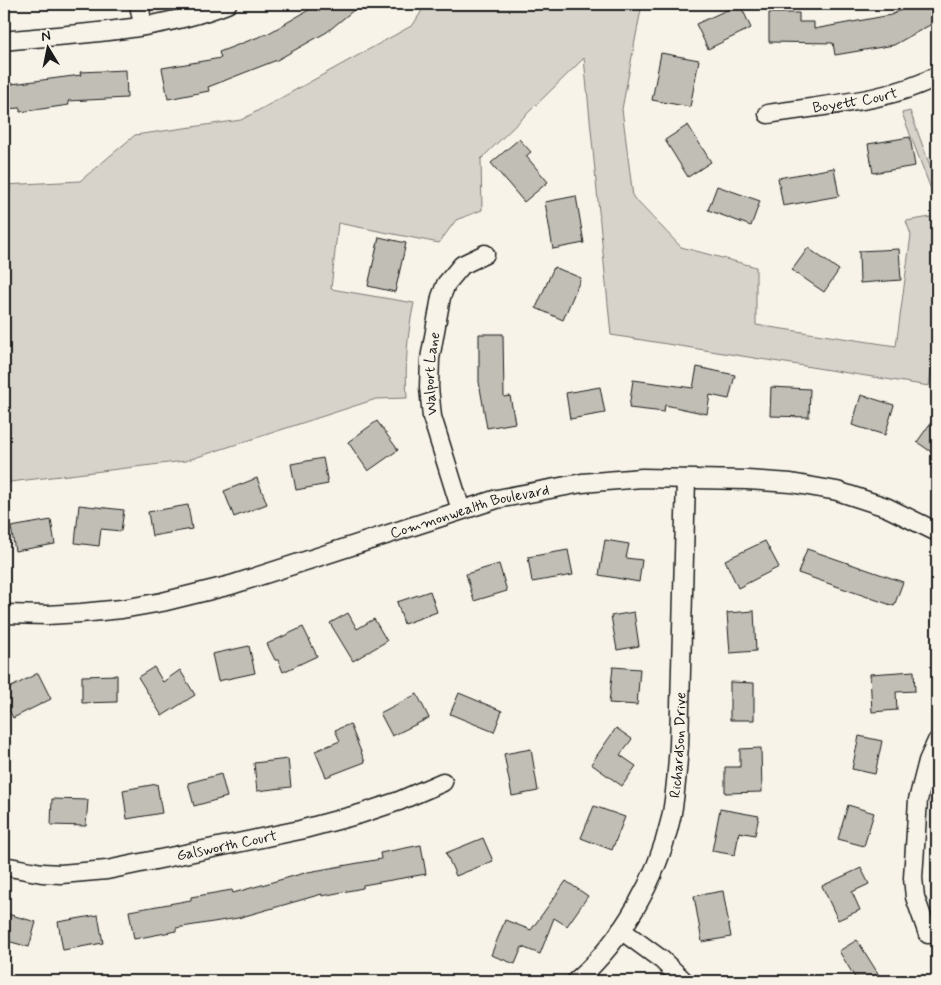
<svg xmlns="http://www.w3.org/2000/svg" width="941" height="985" font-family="Mynerve,sans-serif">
<rect width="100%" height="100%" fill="#f7f3e8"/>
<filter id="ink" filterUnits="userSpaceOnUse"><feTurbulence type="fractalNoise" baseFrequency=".02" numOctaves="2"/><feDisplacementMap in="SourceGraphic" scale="10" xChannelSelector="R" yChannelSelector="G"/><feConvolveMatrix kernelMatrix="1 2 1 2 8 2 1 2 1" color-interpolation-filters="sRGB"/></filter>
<g filter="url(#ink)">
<!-- green -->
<g fill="#d7d3cb" stroke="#7a7874">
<path d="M426 4H642L622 109 633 197 681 247 756 267V325L896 346 911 235 906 221 937 216V335L929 386 611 335 584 58 481 159 482 210 456 220 439 243 338 223 331 289 414 303C407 335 405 365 407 398L376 399 185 461 10 482 4 492V185L80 181 135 135 241 120 413 25Z"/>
<polygon points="910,111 937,185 937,205 902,113"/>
</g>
<!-- building -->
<g fill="#c0beb5" stroke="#1c1c1c">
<polygon points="319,4 361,4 327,32 277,60 208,87 209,91 168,99 162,68 221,58 219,52 269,33"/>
<polygon points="740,4 751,28 708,49 696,24"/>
<polygon points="913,4 937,4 937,21 894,45 835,55 833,43 769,42 769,13 799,13 799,22 814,22 814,29 891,15"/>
<polygon points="661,53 699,60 690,107 652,100"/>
<polygon points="126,70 127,98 68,101 69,105 20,112 20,108 4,109 4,85 81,75 80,72"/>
<polygon points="688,125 711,162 688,177 665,140"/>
<polygon points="910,137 915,166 873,173 868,144"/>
<polygon points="519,139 531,152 526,156 548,182 524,202 491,163"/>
<polygon points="834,168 839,196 783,206 778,178"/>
<polygon points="717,186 760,201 751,226 708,210"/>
<polygon points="576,196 584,243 553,249 545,202"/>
<polygon points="379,237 406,243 395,292 368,286"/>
<polygon points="808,248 839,270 824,292 792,270"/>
<polygon points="899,249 901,280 860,283 859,251"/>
<polygon points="554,267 581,278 563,320 536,308"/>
<polygon points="479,334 503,334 504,397 510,396 515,423 487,428 479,382"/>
<polygon points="697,367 735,375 729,399 710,395 707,414 665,405 664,412 629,408 633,380 693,388"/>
<polygon points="600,387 605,413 570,419 566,393"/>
<polygon points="771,387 810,389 809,417 770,416"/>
<polygon points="861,395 894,405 885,435 852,425"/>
<polygon points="937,414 937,456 917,442"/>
<polygon points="377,421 398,450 368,471 348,442"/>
<polygon points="323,458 328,484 296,490 291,464"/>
<polygon points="257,478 267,504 234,517 224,491"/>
<polygon points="79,505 124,510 121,531 101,529 99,546 75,543"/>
<polygon points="188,505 192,529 152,536 148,512"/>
<polygon points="51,520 55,544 15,551 11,527"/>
<polygon points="605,540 629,544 626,558 642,560 639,582 599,575"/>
<polygon points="765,541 779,567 738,588 725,560"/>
<polygon points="807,549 903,582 894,606 798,573"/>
<polygon points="568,550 573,575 532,582 528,557"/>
<polygon points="499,564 507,591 474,601 466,574"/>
<polygon points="430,591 437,612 404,624 397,602"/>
<polygon points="754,611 756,651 730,653 727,613"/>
<polygon points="634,612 639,646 617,650 611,616"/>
<polygon points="348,613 357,629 374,619 387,641 353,661 330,623"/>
<polygon points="303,627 317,656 283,672 278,660 275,660 267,644"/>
<polygon points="249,646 255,673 218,681 212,654"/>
<polygon points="154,667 163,682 180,670 195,695 162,716 138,677"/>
<polygon points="613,667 640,669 637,705 609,703"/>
<polygon points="914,671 915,691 896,692 897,710 872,712 870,674"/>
<polygon points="38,673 51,699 13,718 4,700 4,691"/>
<polygon points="117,675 117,702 82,703 82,676"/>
<polygon points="730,682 754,683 754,720 730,720"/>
<polygon points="459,693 502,711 494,732 450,714"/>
<polygon points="417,694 429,718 392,736 380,713"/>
<polygon points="350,724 365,762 326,777 315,751 340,741 335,730"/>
<polygon points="616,728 632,739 620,755 636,766 622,786 591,764"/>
<polygon points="859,736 882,741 875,774 852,769"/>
<polygon points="761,748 762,792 725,793 725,767 740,767 740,749"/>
<polygon points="531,749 538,791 512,796 504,754"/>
<polygon points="288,759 291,787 257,791 254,763"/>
<polygon points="221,774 227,797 194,806 188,783"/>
<polygon points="157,784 162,813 127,819 123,790"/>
<polygon points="52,799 88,800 86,826 51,825"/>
<polygon points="848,805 874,813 864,846 838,839"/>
<polygon points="594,806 625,817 612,850 581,838"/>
<polygon points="720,809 759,816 755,835 739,832 735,855 712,851"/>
<polygon points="483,838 493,861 456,876 446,853"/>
<polygon points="421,845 426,874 363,885 363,888 322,896 322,894 238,918 176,928 176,931 134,939 129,911 191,900 191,897 232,890 233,893 308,872 381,859 380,853"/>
<polygon points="861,868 869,884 852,892 860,910 838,920 822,886"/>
<polygon points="566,881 588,896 567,926 554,918 540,954 522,947 515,964 491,955 505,920 531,930"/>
<polygon points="723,891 731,937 702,942 694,896"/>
<polygon points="4,913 36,922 29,947 4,940"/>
<polygon points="98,915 103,943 63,950 58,922"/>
<polygon points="857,940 879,975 868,981 857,981 839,951"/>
</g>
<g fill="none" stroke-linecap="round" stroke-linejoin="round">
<defs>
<g id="minor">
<polyline points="139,4 143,26"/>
<path d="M4 41C78 33 157 32 227 4"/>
<path id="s1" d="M768 114C822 105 889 102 937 76"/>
<path id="s2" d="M461 510 432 417 429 387 430 359 441 297 446 284 462 265 485 254"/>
<path id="s3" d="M4 614 47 615 81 613 122 609 162 602 231 585 497 499 582 483 642 478 747 480 791 483 837 491 886 507 937 532"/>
<path id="s4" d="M4 866 42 873 61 874 107 870 300 830 360 814 399 801 443 782"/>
<polyline points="621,930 662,960 684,981"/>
<polyline points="928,934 915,897 913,878 918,800 928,761 937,741"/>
<path id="s5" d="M576 981C623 940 657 879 671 818 676 794 677 770 679 745L686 479"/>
</g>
</defs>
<!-- minor casing -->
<use href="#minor" stroke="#1c1c1c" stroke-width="21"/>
<!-- minor -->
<use href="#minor" stroke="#f7f3e8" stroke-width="18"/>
</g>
</g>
<g text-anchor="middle" stroke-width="5" stroke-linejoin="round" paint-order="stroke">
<!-- street labels -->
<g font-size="15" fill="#1c1c1c" stroke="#f7f3e8">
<text dy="5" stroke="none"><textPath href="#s1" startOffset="88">Boyett Court</textPath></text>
<text dy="5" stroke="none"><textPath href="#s2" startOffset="141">Walport Lane</textPath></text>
<text dy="5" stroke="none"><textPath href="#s3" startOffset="480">Commonwealth Boulevard</textPath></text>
<text dy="5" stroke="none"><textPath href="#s5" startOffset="265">Richardson Drive</textPath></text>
<text dy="5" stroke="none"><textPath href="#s4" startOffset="226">Galsworth Court</textPath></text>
</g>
</g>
<!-- margin -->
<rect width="941" height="985" fill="none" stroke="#f7f3e8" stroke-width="20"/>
<rect x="10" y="10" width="921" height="965" fill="none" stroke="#1c1c1c" stroke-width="2" filter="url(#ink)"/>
<!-- north arrow -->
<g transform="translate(48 48) rotate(350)" stroke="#f7f3e8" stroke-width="4" paint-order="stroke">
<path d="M0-4L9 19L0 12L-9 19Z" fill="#1c1c1c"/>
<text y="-8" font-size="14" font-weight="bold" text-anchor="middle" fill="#1c1c1c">N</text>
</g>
</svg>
